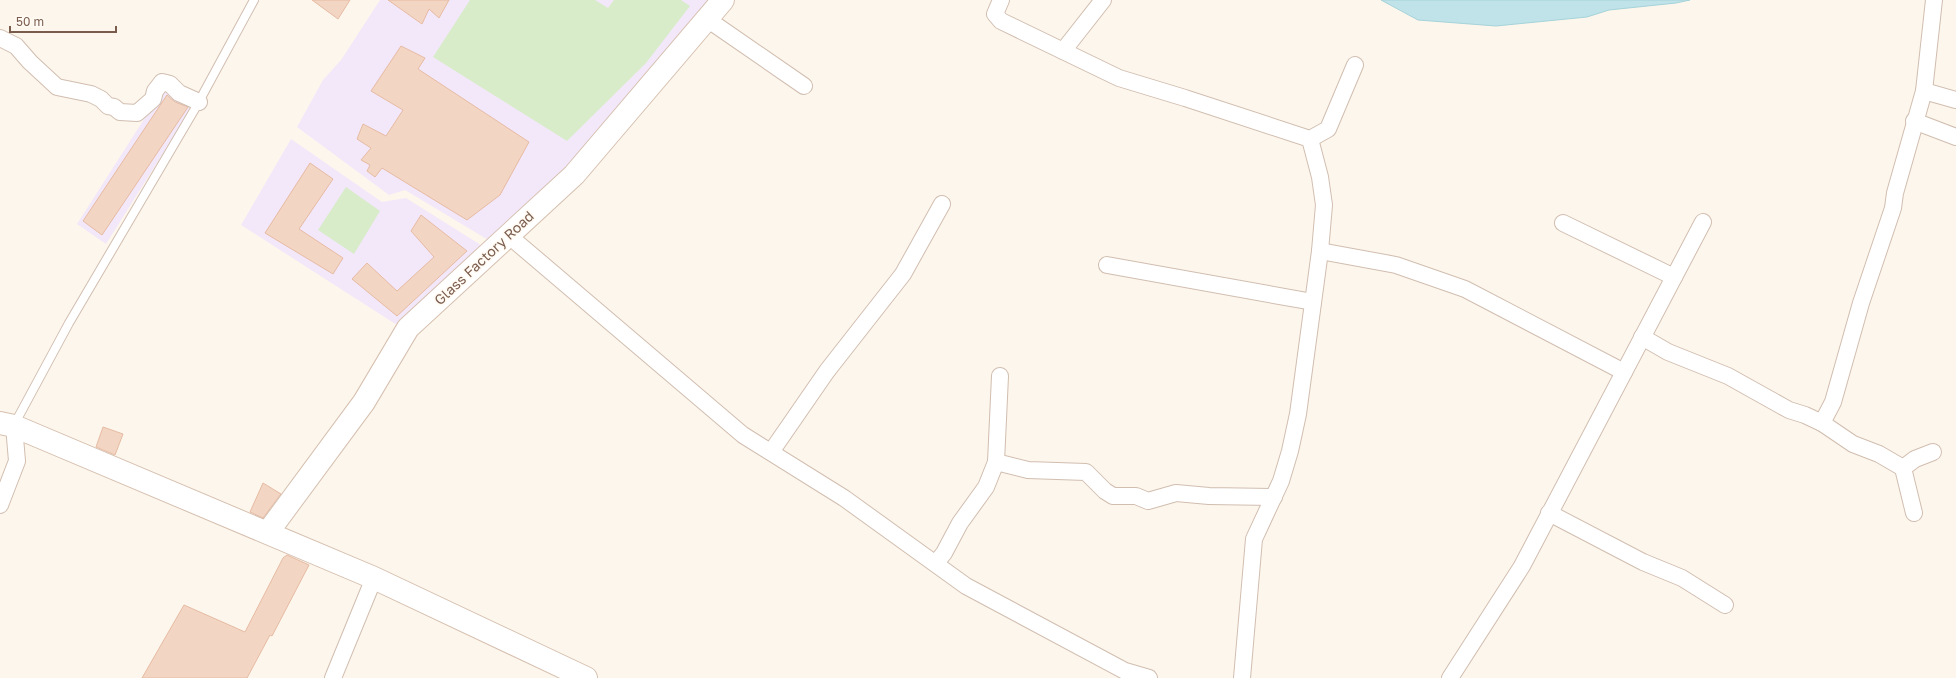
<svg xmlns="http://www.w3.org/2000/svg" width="1956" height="678" font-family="'Golos Text',sans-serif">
<rect width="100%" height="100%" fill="#fdf6ec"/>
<!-- education -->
<g fill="#f3e8fa">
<polygon points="380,0 711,0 584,155 490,241 405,190 389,195 297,127 323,80 341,60"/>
<polygon points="164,88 194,104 106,244 77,224"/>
<polygon points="291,139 382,202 406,198 484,247 397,325 241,225"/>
</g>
<!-- green -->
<g fill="#d8ecc9">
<polygon points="470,0 595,0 608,8 614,0 681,0 690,6 646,63 567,141 433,57"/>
<polygon points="346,187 380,211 354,254 318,230"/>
</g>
<!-- water -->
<polygon fill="#bfe3e8" stroke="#a5d3da" points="1381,0 1690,0 1676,3 1609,10 1587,17 1496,26 1418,20"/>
<!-- building -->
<g fill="#f3d5c3" stroke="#e6bba3">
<polygon points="312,0 350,0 338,19"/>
<polygon points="388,0 449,0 439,18 429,9 422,24"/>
<polygon points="401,46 425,58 418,69 529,142 500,195 467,220 382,168 375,177 367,171 370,165 361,160 371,148 357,139 363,124 386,136 403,110 371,91"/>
<polygon points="167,95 175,102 188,107 102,235 83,221"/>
<polygon points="310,163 333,179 299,229 343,258 333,274 265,233"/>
<polygon points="421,215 467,251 397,316 352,279 367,263 397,291 434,257 411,231"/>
<polygon points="103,427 123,434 115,455 96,447"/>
<polygon points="263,483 281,494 263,518 250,512"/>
<polygon points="287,555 309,565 272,636 270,635 247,678 142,678 184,605 245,632 283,558"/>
</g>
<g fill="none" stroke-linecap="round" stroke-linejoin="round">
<defs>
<polyline id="lane" points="14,425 69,323 196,107 254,0"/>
<g id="street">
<polyline points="1001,0 995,14 1001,21 1119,78 1185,98 1310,139 1328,129 1355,65"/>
<polyline points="707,19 804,86"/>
<polyline points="0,38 16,46 30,62 57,87 91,94 101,99 108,106 114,107 120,112 137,113 153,99 155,91 162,82 170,84 179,93 199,102"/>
<polyline points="1063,51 1103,0"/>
<polyline points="1924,91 1956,100"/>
<polyline points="1914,121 1956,137"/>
<polyline points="1563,223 1674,277"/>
<polyline points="508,235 743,435 844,498 966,586 1125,671 1149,678"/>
<polyline points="1320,251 1396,265 1465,289 1624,372"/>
<polyline points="1107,265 1313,302"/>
<polyline points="1642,337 1668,352 1728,376 1789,410 1805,415 1822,423"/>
<polyline points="771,452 827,371 903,274 942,204"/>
<polyline points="996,462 1028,470 1086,472 1105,491 1113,496 1136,496 1148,501 1176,493 1209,496 1274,497"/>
<polyline points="1903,468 1915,459 1933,452"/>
<polyline points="0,505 17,461 14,426"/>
<polyline points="1549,513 1643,562 1682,578 1725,605"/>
<polyline points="1914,513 1903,468 1879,454 1853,444 1822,423 1833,402 1861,303 1893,208 1895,193 1924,91 1934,0"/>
<polyline points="936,563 944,553 960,523 986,487 996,462 1000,376"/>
<polyline points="333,678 374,578"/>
<polyline points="1242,678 1254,539 1281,481 1290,451 1298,414 1320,251 1324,205 1320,177 1310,139"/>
<polyline points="1450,678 1522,566 1703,222"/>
</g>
<g id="secondary">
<polyline points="0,423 14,426 374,578 586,678"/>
<polyline points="268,532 364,402 408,328 574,175 723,0"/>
</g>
</defs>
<!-- lane casing -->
<use href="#lane" stroke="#d1beb0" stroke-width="10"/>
<!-- street casing -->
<use href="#street" stroke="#d1beb0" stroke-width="18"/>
<!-- secondary casing -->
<use href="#secondary" stroke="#d6c0b0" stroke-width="24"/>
<!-- lane -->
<use href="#lane" stroke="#fff" stroke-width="8"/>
<!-- street -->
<use href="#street" stroke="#fff" stroke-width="16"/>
<!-- secondary -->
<use href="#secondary" stroke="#fff" stroke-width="22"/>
</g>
<g text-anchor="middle" stroke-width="3.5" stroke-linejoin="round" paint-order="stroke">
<!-- street labels -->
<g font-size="14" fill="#7a5c4d" stroke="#fffaf3">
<text transform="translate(484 258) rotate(-43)" y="5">Glass Factory Road</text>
</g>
</g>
<!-- scale -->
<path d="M10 26v6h106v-6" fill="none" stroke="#7a5c4d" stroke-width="2"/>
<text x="16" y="26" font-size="12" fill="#7a5c4d" stroke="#fffaf3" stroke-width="3" paint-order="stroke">50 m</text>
</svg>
